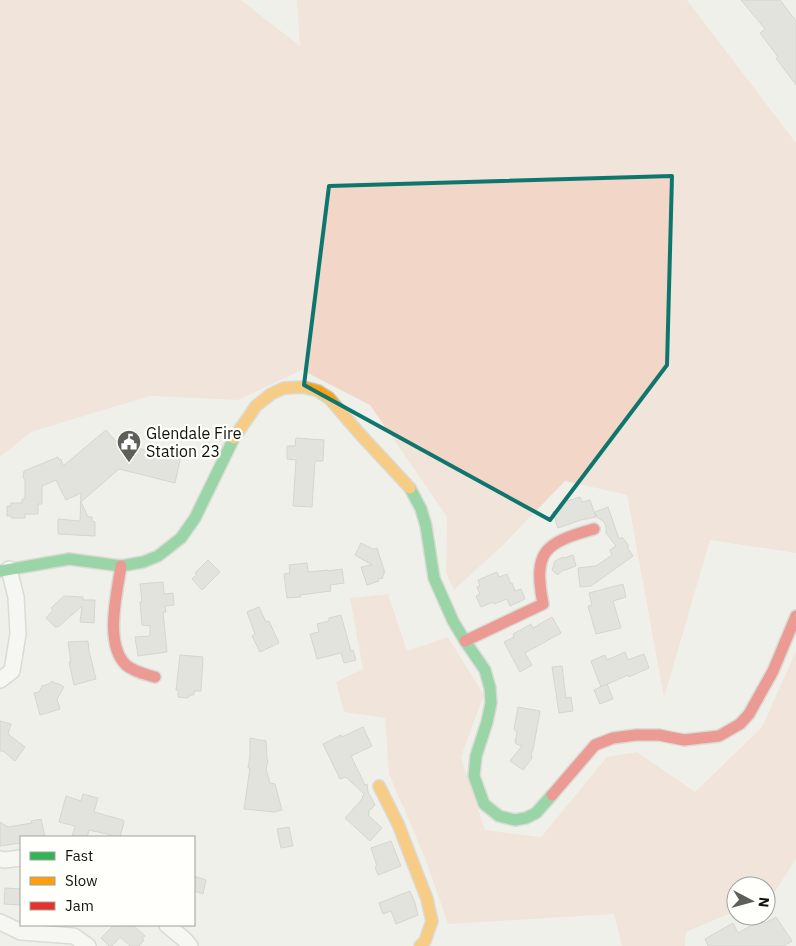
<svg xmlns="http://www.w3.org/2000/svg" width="796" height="946" font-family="'IBM Plex Sans',sans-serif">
<rect width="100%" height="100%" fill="#f0f0ea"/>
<!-- green -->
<g fill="#f2d6c7">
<polygon points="0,0 241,0 300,46 297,0 687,0 796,143 796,553 710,540 664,698 627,495 565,481 501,547 454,590 446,573 447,517 370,405 302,370 238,400 150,396 31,432 0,457"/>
<polygon points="388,594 407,651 448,637 484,695 461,757 485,830 541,837 607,757 637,752 695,792 762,727 796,651 796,859 772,896 766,898 766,886 736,886 736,911 686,932 685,946 622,946 614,914 448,924 425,858 389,774 385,718 344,712 336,682 363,669 350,598"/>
</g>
<!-- building -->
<g fill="#d3d2ce" stroke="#b5b4af">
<polygon points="741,0 780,0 796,21 796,85 776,58 778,57 760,33 765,29"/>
<polygon points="106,430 120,446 125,441 129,446 150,451 151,444 182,451 175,483 119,469 81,502 88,517 92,517 92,521 95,522 95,536 58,534 58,519 80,521 81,493 66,500 56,480 42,486 42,504 38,504 38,514 25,514 25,518 11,518 11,516 7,516 7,506 11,506 11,503 22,503 22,499 25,499 25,481 23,477 24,471 58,457 59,460 61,459 63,466"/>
<polygon points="296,438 324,440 323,461 315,461 312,507 293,506 296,460 287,459 287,446 295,446"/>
<polygon points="580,497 582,502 590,500 596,517 581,520 558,528 553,512 562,509 561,503"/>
<polygon points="608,507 619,539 622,537 629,546 627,547 633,556 591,586 580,587 578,568 596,566 612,555 610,550 616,546 606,533 606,526 603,521 597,517 595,512"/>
<polygon points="361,543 373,549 377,548 385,573 383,571 384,575 382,575 383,578 378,579 379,581 367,585 361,567 372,565 355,555"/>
<polygon points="573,555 576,566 562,571 558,575 552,570 555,561 563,557 564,558"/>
<polygon points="208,560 220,572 202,590 192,579 197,574 195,573"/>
<polygon points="307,563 308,572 328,570 328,571 342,569 344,583 330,585 331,591 300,595 301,597 287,598 284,574 290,573 289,565"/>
<polygon points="497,572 499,577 507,574 511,584 512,583 515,591 521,589 525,599 510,606 507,599 494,604 493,602 481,607 476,596 480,594 477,587 480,586 478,580"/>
<polygon points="163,582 164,594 173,593 174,605 165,606 166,612 163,612 167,652 138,656 135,637 150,636 150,626 142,625 140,602 142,602 140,584"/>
<polygon points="623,584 626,597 613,601 621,628 596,634 588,606 592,605 589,593"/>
<polygon points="64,596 83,597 83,600 95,600 94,623 80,622 82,606 58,627 55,627 46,618 53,610 51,608"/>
<polygon points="259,607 266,622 269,621 279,643 260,652 252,636 255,634 247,612"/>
<polygon points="341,615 351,651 353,650 356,660 344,663 341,653 317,659 310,634 319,632 317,624 329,621 329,618"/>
<polygon points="552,617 561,633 525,653 532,665 520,672 504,642 514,637 513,634 531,624 533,628"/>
<polygon points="88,641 89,651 96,679 74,685 69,662 71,662 68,642"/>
<polygon points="625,652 628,660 644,654 649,668 629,677 628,675 601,687 591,661 605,655 607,660"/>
<polygon points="180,655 203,657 201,691 194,691 194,695 191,695 187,698 178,697 178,690 176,690"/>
<polygon points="562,666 566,698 571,697 573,711 559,713 552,667"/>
<polygon points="52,681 56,684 57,683 64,687 57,699 60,709 40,715 34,693 39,692 42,686 49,684"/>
<polygon points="607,684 613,699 600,704 594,690"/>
<polygon points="518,707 540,711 533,750 531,753 532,758 523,770 510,761 522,746 516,744 516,743 515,742 517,733 514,729"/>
<polygon points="0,721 11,724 8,734 25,747 15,761 3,751 0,751"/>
<polygon points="363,727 372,746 351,756 365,785 367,784 368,792 375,805 368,812 370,813 368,815 382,828 370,841 345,818 363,798 362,797 364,794 346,777 340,779 323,744 341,735 342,737"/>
<polygon points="250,738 266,741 267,759 268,760 266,769 270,783 275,784 282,810 274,812 244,809 250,768 248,768 250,756"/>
<polygon points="83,794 98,798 94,812 123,820 124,822 120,837 111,837 111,835 89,830 87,837 72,837 75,826 59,822 66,796 81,801"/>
<polygon points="41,819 45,837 21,837 21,843 0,846 0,822 8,827 32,823 31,821"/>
<polygon points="289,827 293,846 281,848 277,829"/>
<polygon points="391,841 401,866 378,875 375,867 377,866 371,848"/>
<polygon points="194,876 206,880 203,894 194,891"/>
<polygon points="5,888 21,889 21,905 4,904"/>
<polygon points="410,891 415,903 418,915 396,924 391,911 383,914 379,903"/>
<polygon points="776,917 792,941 784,946 708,946 705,939 733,923 738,933 763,919 765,923"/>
<polygon points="114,925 133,925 145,936 142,938 144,940 139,946 130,946 120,937 112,946 109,946 101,938"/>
</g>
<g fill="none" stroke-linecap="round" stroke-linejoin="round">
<defs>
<g id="street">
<polyline points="0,680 12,671 18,634 16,597 9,569"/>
<polyline points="0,859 4,860 21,858"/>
<polyline points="0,922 21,932 74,936 88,946"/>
<polyline points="167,925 185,940 190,946"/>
</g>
<g id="fast">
<polyline points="410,488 421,509 426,526 434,578 453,621 465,641 485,670 490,688 491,703 487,722 476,756 474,776 484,804 499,816 515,820 526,818 536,813 552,795"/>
<polyline points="0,571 69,559 121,566 143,562 158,556 181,538 195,518 234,438"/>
</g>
<g id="slow">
<polyline points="234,438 256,406 271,394 284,388 303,387 318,391 329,398 359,433 410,488"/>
<polyline points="379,786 398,824 427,899 432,921 425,941 420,946"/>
</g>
<g id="jam">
<path d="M121 566C117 593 104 644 126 665 134 672 145 674 155 677"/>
<path d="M465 641 543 604C533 551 544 543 594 529"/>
<polyline points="552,795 595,745 613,738 636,735 659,735 684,740 719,736 740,724 749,714 773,671 796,616"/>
</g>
</defs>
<!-- street casing -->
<use href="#street" stroke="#c1c1bd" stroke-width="18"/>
<!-- fast casing -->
<use href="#fast" stroke="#c1c1bd" stroke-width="14"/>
<!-- slow casing -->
<use href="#slow" stroke="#c1c1bd" stroke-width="14"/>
<!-- jam casing -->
<use href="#jam" stroke="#c1c1bd" stroke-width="14"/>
<!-- street -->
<use href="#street" stroke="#fdfdfc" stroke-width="15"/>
<!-- fast -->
<use href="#fast" stroke="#30b455" stroke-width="11"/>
<!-- slow -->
<use href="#slow" stroke="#ff9f0a" stroke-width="11"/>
<!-- jam -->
<use href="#jam" stroke="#e5322d" stroke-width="11"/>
</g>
<!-- marked area -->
<path d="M0 0H796V946H0ZM672 176 667 365 550 520 304 385 329 186Z" fill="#f0f0ea" fill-opacity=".55" fill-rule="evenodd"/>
<path fill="none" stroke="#0f766e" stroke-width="4" stroke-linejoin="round" d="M672 176 667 365 550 520 304 385 329 186Z"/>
<!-- icons -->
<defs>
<symbol id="civic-pin" viewBox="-11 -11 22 30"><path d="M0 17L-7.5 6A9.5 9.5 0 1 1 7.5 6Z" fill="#5f5f5a" stroke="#fffffc"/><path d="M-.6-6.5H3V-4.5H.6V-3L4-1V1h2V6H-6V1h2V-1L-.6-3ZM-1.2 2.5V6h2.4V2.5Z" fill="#fff"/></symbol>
</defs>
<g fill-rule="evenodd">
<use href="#civic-pin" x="115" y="428" width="28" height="38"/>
</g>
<g text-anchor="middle" stroke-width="4.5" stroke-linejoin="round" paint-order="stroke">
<!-- poi labels -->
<g font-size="16" fill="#11110d" stroke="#fffffc" text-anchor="start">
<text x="146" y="439">Glendale Fire<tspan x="146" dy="18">Station 23</tspan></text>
</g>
</g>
<!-- legend -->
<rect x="20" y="836" width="175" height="90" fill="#fffffc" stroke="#a0a09c"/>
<rect x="30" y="852" width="25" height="8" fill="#30b455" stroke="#a0a09c"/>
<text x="65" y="861" font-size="15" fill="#11110d">Fast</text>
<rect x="30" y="877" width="25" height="8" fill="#ff9f0a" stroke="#a0a09c"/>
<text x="65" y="886" font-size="15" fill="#11110d">Slow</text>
<rect x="30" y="902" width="25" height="8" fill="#e5322d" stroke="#a0a09c"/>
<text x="65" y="911" font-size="15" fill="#11110d">Jam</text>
<!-- north arrow -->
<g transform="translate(751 901) rotate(96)"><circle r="24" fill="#fffffc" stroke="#a0a09c"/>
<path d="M0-4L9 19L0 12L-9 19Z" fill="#5f5f5a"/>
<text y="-8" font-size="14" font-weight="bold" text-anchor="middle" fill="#11110d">N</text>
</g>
</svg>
